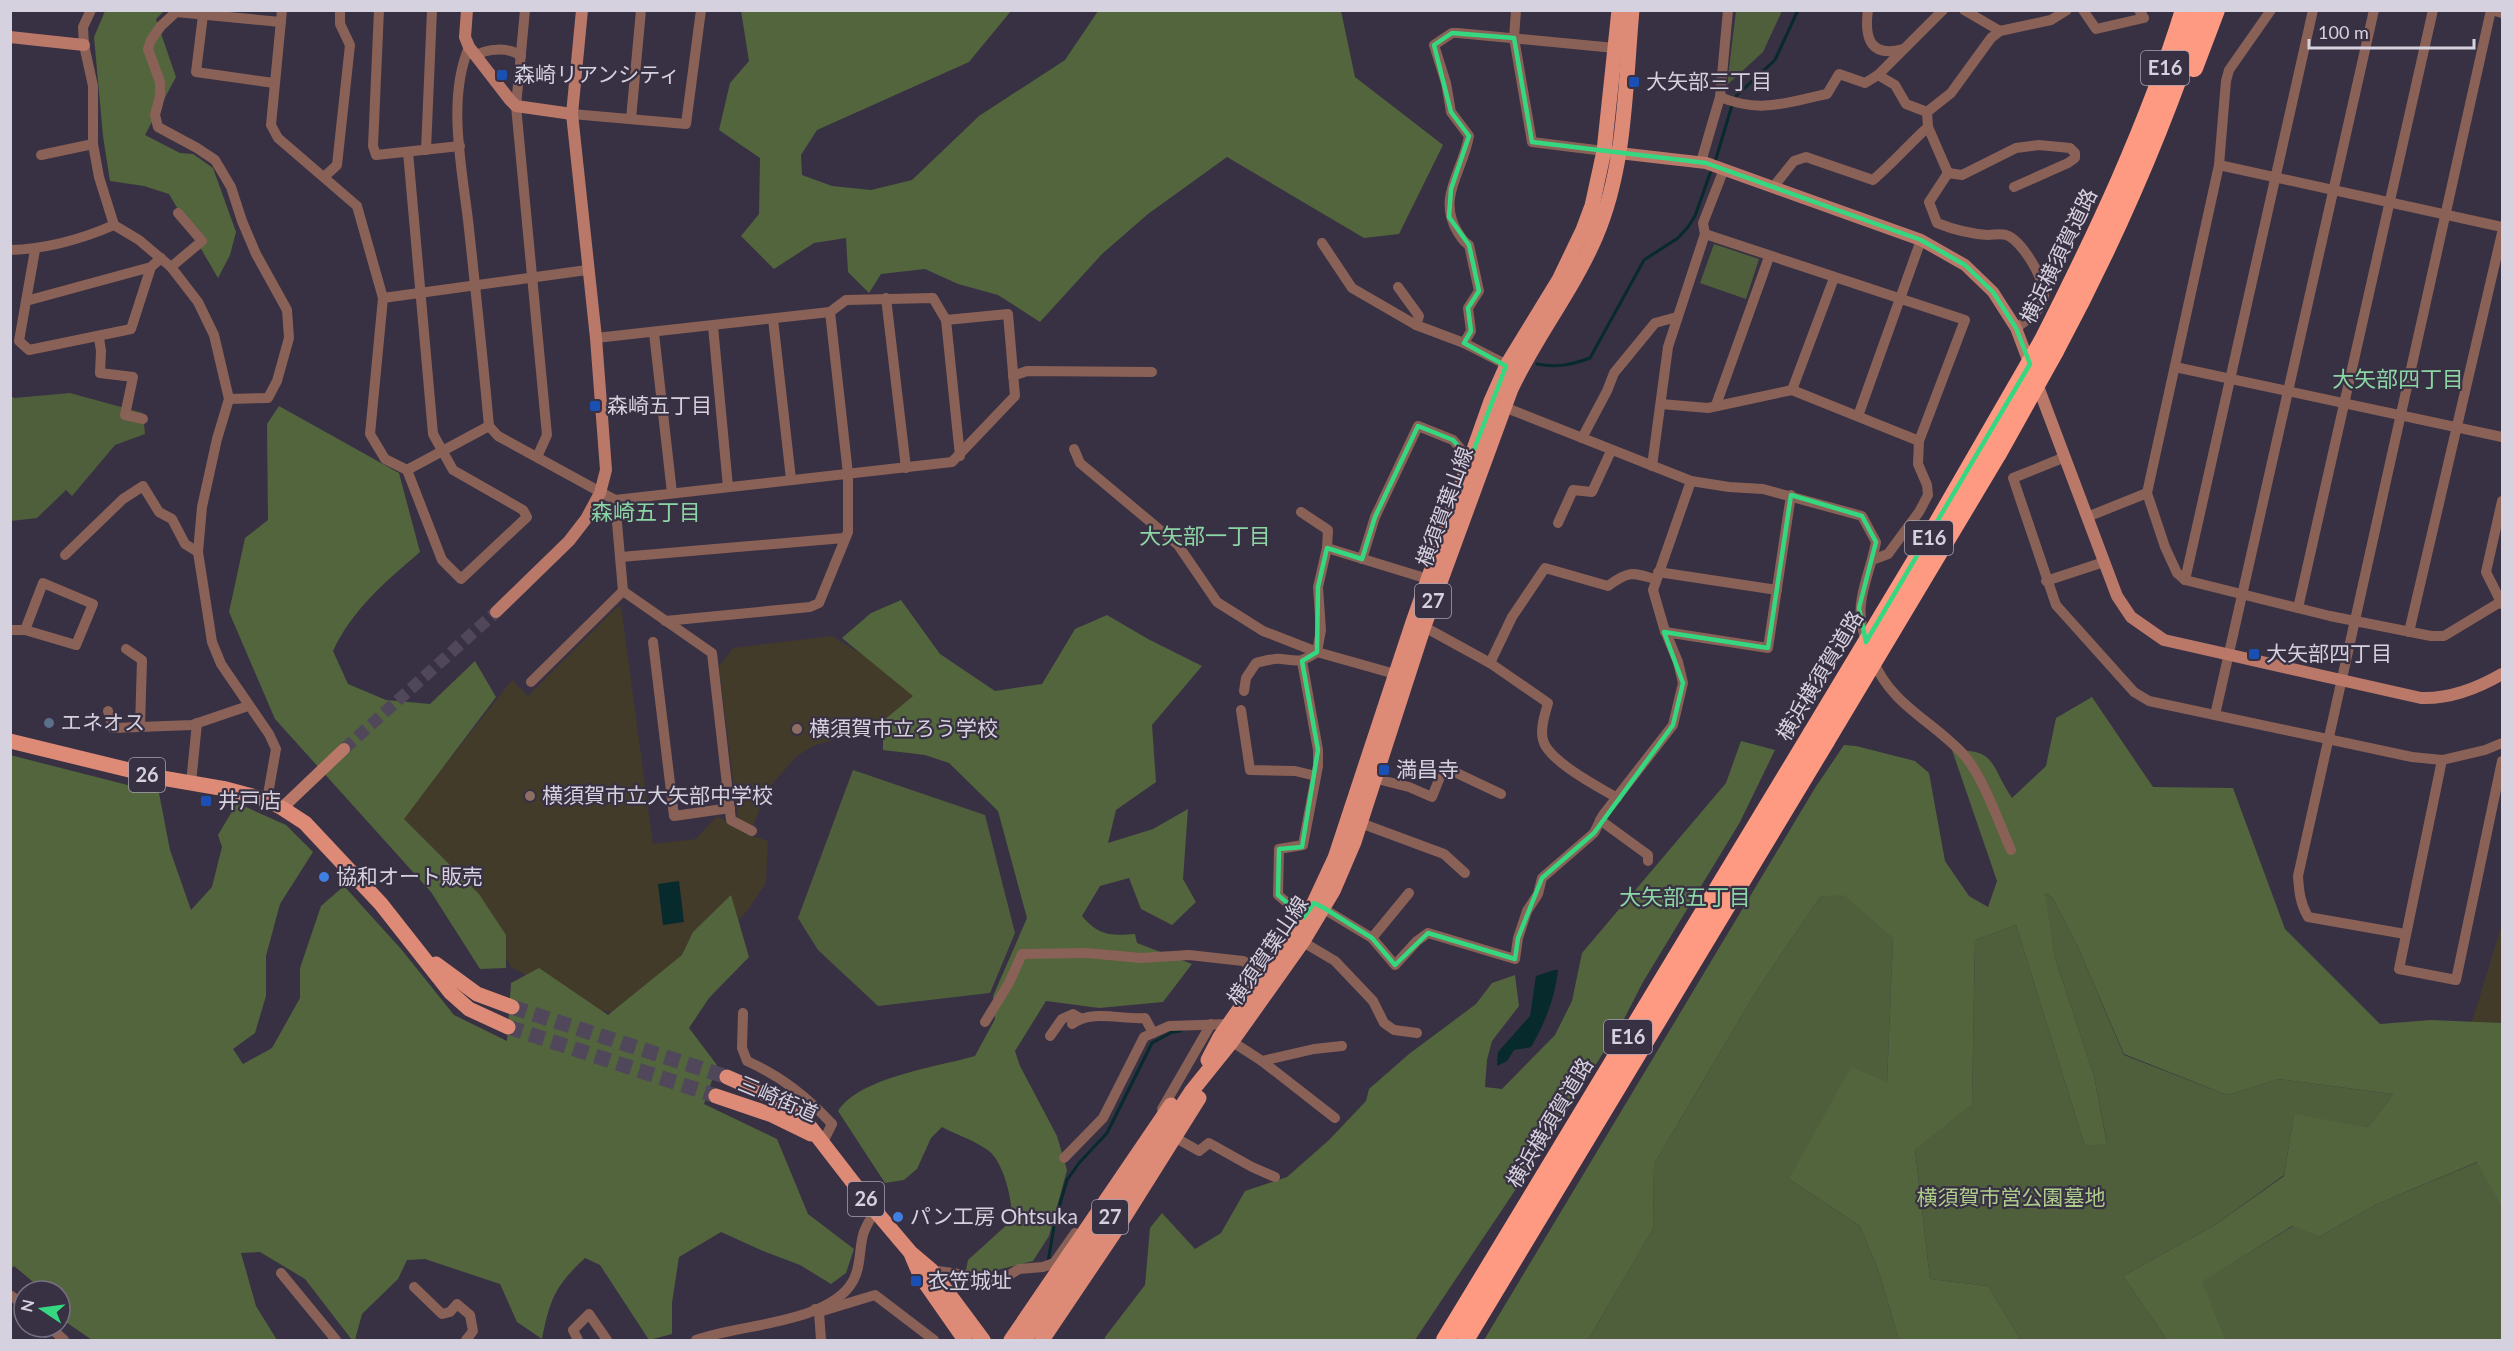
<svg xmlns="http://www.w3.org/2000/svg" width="2513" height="1351" font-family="Lato,'Noto Sans JP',sans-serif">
<rect width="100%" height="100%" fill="#383043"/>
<!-- education -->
<g fill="#433b2a">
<polygon points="621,606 653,844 696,839 717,816 747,834 768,841 766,883 747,911 696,966 618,1013 589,1009 511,967 466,891 387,818 437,775 512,680 528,696 616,608"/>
<polygon points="832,636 925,693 923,712 813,746 797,756 766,791 752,829 738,820 719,667 733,648"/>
<polygon points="2502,924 2502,1044 2467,1038"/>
</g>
<!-- green -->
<g fill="#4f5f3c">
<polygon points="1736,11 1782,11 1763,52 1727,85"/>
<polygon points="1714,244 1759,259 1746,299 1700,283"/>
<polygon points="70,393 143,413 145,434 115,445 72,496 66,490 37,518 11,521 10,395 14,398"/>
<polygon points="853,770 985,815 1015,933 990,993 878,1006 818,950 798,918"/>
<polygon points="1844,894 1893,939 1887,1083 1789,1179 1860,1226 1879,1272 1899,1340 1588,1340 1653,1229 1654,1164 1754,995 1820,897"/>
<polygon points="2044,894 2052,897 2077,945 2124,1055 2227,1095 2279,1079 2393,1094 2368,1127 2294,1115 2284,1175 2215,1225 2123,1276 2167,1340 2021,1340 1988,1286 1930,1279 1915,1148 1972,1105 1975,940 2016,925 2085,1146 2107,1143 2094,1076 2055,958"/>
<polygon points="2478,1162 2502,1208 2502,1340 2226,1340 2201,1282 2293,1226 2319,1237 2377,1204"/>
</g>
<!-- forest -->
<g fill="#52653d">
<polygon points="105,11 164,11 156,19 176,77 145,135 180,153 193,154 213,168 236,232 230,255 218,278 169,194 144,186 110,181 103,136 94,37"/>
<polygon points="1341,11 1355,77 1443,145 1399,234 1364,238 1227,157 1148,214 1102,254 1040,322 998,295 958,284 925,269 881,274 869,293 848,272 846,238 814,243 774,269 741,236 759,214 760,158 719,130 730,83 749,61 741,11 1011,11 969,62 817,130 801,155 802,175 832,186 871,190 912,180 979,116 1065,60 1098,11"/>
<path d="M279 406 399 473 420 552C386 581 352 610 333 651L348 684 386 700 430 704 475 661 496 697 404 819 479 894 506 935V968L480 969 431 892 275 719 229 612 245 538 268 520 267 424Z"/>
<path d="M901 600 940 654 995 691 1042 684 1075 629 1107 615 1148 639 1202 666 1152 725 1156 782 1116 810 1108 843 1153 829 1188 809 1183 879 1196 902 1172 925 1141 909 1129 878 1100 886 1082 916C1098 935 1110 936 1135 934L1137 943 1192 964 1163 1002 1099 1008 1046 1001 1015 1051 1020 1066 1057 1136 1067 1170 1049 1236 1033 1261 970 1277 966 1270 968 1260 1011 1221C1014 1204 1004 1163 989 1151 976 1141 957 1135 942 1127L931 1138 917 1169 904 1180 885 1183 838 1111C860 1077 937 1067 975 1056L995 1019 993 996 1027 918 998 811 949 763 925 755 883 750V721L913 696 842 638 871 613Z"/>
<path d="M2092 697 2153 787 2233 788 2285 929 2380 1024 2431 1020 2502 1023V1208L2477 1162 2377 1204 2319 1237 2292 1226 2202 1282 2226 1340H2167L2123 1276 2215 1225 2284 1176 2294 1114 2368 1127 2393 1094 2279 1079 2227 1095 2124 1054 2077 945 2052 897 2045 894 2055 958 2094 1076 2107 1144 2085 1146 2016 925 1975 940 1972 1105 1915 1149 1930 1279 1988 1286 2021 1340H1899L1879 1272 1860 1226 1789 1179 1851 1067 1887 1082 1893 939 1844 895 1820 897 1754 995 1654 1164 1653 1229 1588 1340H1484L1815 788 1844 745 1856 746 1915 761 1929 773 1945 861 1969 896 1988 907 1997 881 1952 750C1998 749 1990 766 2012 798L2046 766 2056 718Z"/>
<polygon points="1741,741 1775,750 1740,822 1643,982 1623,1021 1552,1135 1415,1340 1105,1340 1105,1337 1145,1285 1150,1228 1162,1213 1195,1249 1221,1233 1245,1191 1287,1177 1329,1140 1366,1101 1369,1089 1409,1054 1476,1004 1492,983 1515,975 1519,1006 1492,1041 1487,1060 1485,1087 1502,1089 1555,1035 1572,1001 1582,953 1726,783"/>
<path d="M10 755 159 793 170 850 191 910 212 887 222 847 218 835 237 803 286 825 313 852 280 904 266 956V996L255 1033 233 1049 243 1064 272 1048 300 998V968L321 906 344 886 401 949 454 1015 507 1041 511 983 539 968 608 1015 682 955 693 932 731 895 749 957 709 998 689 1028 717 1065 704 1104 777 1139 808 1214 854 1249 846 1273 831 1284 800 1265 763 1251 721 1232 679 1257 672 1303V1334L649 1340 600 1265 585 1258C555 1286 550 1299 542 1339L517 1322 500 1284 425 1259 407 1260 398 1279 362 1314 355 1340H352L305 1279 260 1252 241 1253 256 1306 277 1340H92L60 1318V1291H44L14 1266 11 1269Z"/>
</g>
<!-- water -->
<g fill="#072a2c">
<polygon points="679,881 684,922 663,925 658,884"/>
<path d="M1554 970H1558C1555 998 1545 1023 1531 1047L1514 1050 1507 1061 1497 1066 1498 1052 1530 1016 1536 976Z"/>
</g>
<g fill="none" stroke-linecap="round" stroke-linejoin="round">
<!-- stream -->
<g stroke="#072a2c" stroke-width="3">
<polyline points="1735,99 1737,95 1775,60 1798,10"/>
<polyline points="1715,162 1732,105"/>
<path d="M1537 364C1556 368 1571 365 1590 358L1644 260 1678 238 1688 227 1695 216 1712 168"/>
<polyline points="1048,1262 1055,1221 1067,1180 1079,1163 1107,1133 1152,1043 1172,1032 1181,1031"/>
</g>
<!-- secondary-tunnel -->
<polyline stroke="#50485a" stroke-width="12" stroke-dasharray="12 6" stroke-linecap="butt" points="344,749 496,612"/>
<!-- primary-tunnel -->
<g stroke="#50485a" stroke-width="15" stroke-dasharray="15 8" stroke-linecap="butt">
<polyline points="512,1007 727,1077"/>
<polyline points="508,1027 716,1096"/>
</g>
<!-- street -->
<g stroke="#8a6156" stroke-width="10">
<polyline points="91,10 83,27 84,45 93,86 93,144 99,177 114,225 139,240 171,267 198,302 214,335 229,399 217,439 202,507 198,552 212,642 221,664 269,734 276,749 267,800"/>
<polyline points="282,10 271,125 278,138 357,206 383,298 370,434 385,459 407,470 442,560 461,579 527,517 523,510 453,470 433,434 408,152"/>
<polyline points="379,10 373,146 376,155 460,146"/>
<polyline points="525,10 516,106 547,435 537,457"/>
<polyline points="1516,10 1514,38 1532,142 1604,151"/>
<path d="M1868 10C1864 39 1871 58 1903 49"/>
<polyline points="1964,10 2000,31"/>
<polyline points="2083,10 2096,29 2144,18 2139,10"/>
<polyline points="2271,10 2229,70 2226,81 2219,165 2147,493 2165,547 2177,573 2185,580 2330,616 2431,636 2444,636 2502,601"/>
<polyline points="2492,10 2502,13"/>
<polyline points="203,15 196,72 274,83"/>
<path d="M469 47C446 101 463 172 469 229 476 294 483 360 489 426L498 436 615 500 952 462 1015 396 1008 314 946 320 933 298 846 300 830 312 596 338"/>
<path d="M475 56C487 48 509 47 521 56"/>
<polyline points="1878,75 1943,10"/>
<path d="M1720 97C1761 114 1787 102 1827 94L1839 74 1865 83 1878 75 1895 85 1906 104 1927 112 1928 127 1948 173"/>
<polyline points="1927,112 1951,93 1991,38 2000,31 2051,20 2067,10"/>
<polyline points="572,114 686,124 701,10"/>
<polyline points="631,119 641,10"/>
<polyline points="426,150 432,10"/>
<polyline points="41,155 93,144"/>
<polyline points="1701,162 1720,97 1728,10"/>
<polyline points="2219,165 2502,227"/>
<polyline points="324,177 337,165 350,45 340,24 340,10"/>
<path d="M1774 186 1794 161 1806 157 1873 180C1893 163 1909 144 1928 127"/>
<path d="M2014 187 2068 163 2075 158V153L2070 148 2039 145 2016 148 1962 175 1948 173 1929 202 1937 223C1952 229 1972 234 1988 235 1994 235 2001 233 2006 235 2022 240 2046 281 2044 297 2042 311 2027 320 2016 328"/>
<polyline points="1705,234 1965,320 1919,441 1918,464 1927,485 1928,495 1919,512 1888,554 1872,560"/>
<polyline points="1322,243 1352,288 1416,325 1464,343 1507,365"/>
<path d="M10 250C46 249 82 239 114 225"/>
<polyline points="151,267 26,301 19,341 29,350 131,329 151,267 161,258"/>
<polyline points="171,267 202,241 178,213"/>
<polyline points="1398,287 1419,316 1416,325"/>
<polyline points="383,298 587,270"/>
<polyline points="886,298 906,468"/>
<polyline points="26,301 35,250"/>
<polyline points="773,319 791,479"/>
<polyline points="946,320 960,456"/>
<polyline points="713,326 728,487"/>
<polyline points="654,333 672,493"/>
<polyline points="99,338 101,351 100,373 133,377 125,415 143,419"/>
<path d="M1464 343 1471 331 1468 308 1479 291 1469 245C1463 242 1461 237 1457 231 1437 197 1463 171 1469 136L1451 112 1446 83 1434 45 1452 33H1458L1615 48"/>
<polyline points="2175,367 2502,437"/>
<polyline points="1013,376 1027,371 1152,372"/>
<polyline points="1792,390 1834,278"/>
<polyline points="229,399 268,398 277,381 289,338 287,310 256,254 242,221 231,187 215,160 197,148 158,127 155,115 160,96 160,82 148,49 151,40 161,26 176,12 281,22"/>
<polyline points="1661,404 1708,408 1792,390 1919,441"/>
<path d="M1499 405 1691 481 1729 487 1763 489 1862 516 1876 542C1869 580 1851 603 1867 643"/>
<polyline points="1716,405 1769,257"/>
<polyline points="1858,416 1921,240"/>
<polyline points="1582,438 1607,391 1614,373 1655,323 1677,317"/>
<polyline points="1074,449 1080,463 1178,545 1217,602 1263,631 1317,652 1395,674"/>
<polyline points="2065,457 2013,478 2056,605 2134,692 2149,701 2412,757 2442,760 2485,750 2502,743"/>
<polyline points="1652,466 1668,347 1705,234 1703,223 1724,169"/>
<polyline points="407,470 489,426"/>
<polyline points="615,500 623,591 712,653 731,820 752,831"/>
<polyline points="2502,501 2486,572 2502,604"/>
<polyline points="1301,512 1328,530 1327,548 1428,579"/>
<polyline points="2087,517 2147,493"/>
<polyline points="1558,523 1573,490 1592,492 1611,451"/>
<polyline points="65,555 123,499 143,486 159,512 172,519 185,544 198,552"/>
<polyline points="621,557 844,538"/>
<polyline points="1362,559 1375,517 1418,426 1453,440 1470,460"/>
<polyline points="1658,572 1777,590"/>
<polyline points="2185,580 2313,10"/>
<polyline points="2046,581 2104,562"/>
<polyline points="2298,608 2433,10"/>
<polyline points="665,621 810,607 819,603 848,532 848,474 830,312"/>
<path d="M1419 624 1490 663 1548 703C1545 714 1540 728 1543 740 1548 761 1599 787 1617 798"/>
<polyline points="10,630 25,630 76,645 93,604 43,583 25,630"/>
<polyline points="1665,632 1768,648 1791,495"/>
<polyline points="2409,632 2502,233"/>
<polyline points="653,642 674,816 730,808"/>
<polyline points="126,649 142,660 140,727"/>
<path d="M1873 660C1891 705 1933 721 1964 755 1983 777 1999 823 2011 850"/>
<polyline points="1302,661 1318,750 1318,766 1303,845 1279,849 1278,895 1304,917"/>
<path d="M1490 663 1512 617 1545 568 1608 586C1628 571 1632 572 1655 579"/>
<polyline points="531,682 623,591"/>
<path d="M1244 691 1246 678 1256 663C1264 661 1273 658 1281 659 1300 661 1300 663 1317 652L1321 630 1318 587 1327 548"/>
<polyline points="1241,710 1250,770 1295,771 1316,776"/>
<polyline points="108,711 113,728 192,725 248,706"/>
<polyline points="2215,715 2374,10"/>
<polyline points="2442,760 2399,969 2456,980 2502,761"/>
<polyline points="1369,777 1409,787 1432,797 1444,767 1501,794"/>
<polyline points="191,783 197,723"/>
<polyline points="1600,820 1648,855 1648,861"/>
<polyline points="1355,821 1444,854 1465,873"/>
<polyline points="1319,906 1372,938 1395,965 1417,941 1428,933 1515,959 1518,938 1527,911 1538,894 1542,878 1594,833 1603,815 1673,725 1683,683 1678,662 1664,628 1653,590 1691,481"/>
<path d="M2405 934 2308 917C2300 903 2299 891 2298 876L2491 10"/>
<polyline points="1372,938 1409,893"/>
<polyline points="1298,939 1335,961 1373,1001 1384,1023 1394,1030 1417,1033"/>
<path d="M743 1013 742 1048 747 1061C782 1077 806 1096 832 1124L823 1142"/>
<polyline points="985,1022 1009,983 1022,954 1087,953 1141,958 1189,955 1243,961 1265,973"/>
<path d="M1072 1024C1091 1009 1122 1020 1145 1018L1153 1033"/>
<polyline points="1050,1036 1062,1019 1073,1014 1080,1018"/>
<polyline points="1228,1039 1262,1061 1314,1049 1342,1046"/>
<polyline points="1262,1061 1335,1118"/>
<polyline points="1162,1109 1211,1024"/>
<polyline points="1176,1138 1199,1151 1209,1143 1252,1167 1275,1177"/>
<polyline points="1064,1158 1103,1118 1144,1037 1169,1026 1230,1024"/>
<polyline points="931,1270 1001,1280 1019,1269 1043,1267 1054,1263 1075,1233"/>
<polyline points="281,1273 336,1340"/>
<polyline points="414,1287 442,1314 450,1312 457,1304 470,1315 473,1331 466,1340"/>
<polyline points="10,1295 24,1305"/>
<polyline points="815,1309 819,1312 821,1340"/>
<polyline points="819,1312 875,1295 934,1340"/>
<polyline points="50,1327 64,1340"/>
<polyline points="578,1340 573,1330 589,1314 607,1340"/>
<path d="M696 1340C738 1324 829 1324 853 1281 861 1267 859 1250 863 1235 865 1227 871 1218 875 1211"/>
</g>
<!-- secondary -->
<g stroke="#b97868" stroke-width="12">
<polyline points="467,10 465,37 469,47 510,100 516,106 572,114"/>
<polyline points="10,37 84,45"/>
<path d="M1610 152 1706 163 1921 240 1965 265 1993 292 2016 328 2117 596 2131 617 2164 640 2421 698C2450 699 2478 688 2502 674"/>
<polyline points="496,612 569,541 586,519 600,493 606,470 596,338 572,114 582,10"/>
<polyline points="282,808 344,749"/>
</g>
<!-- primary -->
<g stroke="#dd8a76" stroke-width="15">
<polyline points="10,741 162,778 226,789 267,800 282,808 305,823 381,904 451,993 469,1009 508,1027"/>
<polyline points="436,964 477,994 512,1007"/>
<polyline points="1208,1060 1220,1037 1314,903 1335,858 1413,622 1491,401 1507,365 1559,280 1583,230 1592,206 1604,151 1619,10"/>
<polyline points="727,1077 777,1099 804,1119 872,1207 911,1253 931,1270 983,1340"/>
<polyline points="716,1096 772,1115 811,1134"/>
<polyline points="912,1256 921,1277 965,1340"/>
<path d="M1025 1339 1091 1245 1191 1092 1232 1041 1303 941 1333 891 1354 842 1424 626 1511 389C1536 336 1573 290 1596 236 1626 166 1625 86 1632 10"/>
<polyline points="1011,1340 1171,1105"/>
<polyline points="1042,1340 1118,1227 1199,1098"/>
</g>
<!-- highway -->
<g stroke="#fd9a81" stroke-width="18">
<polyline points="2194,68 2216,10"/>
<path d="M2042 342C2097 234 2148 126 2184 10"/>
<path d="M2055 351C2114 241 2163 129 2202 10"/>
<polyline points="1445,1340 1812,733"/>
<polyline points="1465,1340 1826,741"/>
</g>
<!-- highway-bridge -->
<g stroke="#fd9a81" stroke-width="18">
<polyline points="1812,733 1922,550 2042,342"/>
<polyline points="1826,741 1997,455 2055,351"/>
</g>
</g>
<!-- marked area -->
<path fill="none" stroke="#35d881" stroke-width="4.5" stroke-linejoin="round" d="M1452 33 1514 38 1532 142 1706 163 1921 240 1965 265 1993 292 2016 328 2030 364 1866 642 1859 608 1876 542 1862 516 1791 495 1768 648 1664 632 1683 683 1673 725 1594 833 1542 878 1518 938 1515 959 1428 933 1395 965 1372 938 1324 908 1314 903 1304 917 1278 895 1279 849 1302 847 1318 750 1302 661 1317 652 1318 587 1327 548 1362 559 1375 517 1418 426 1453 440 1470 460 1506 366 1464 343 1471 331 1468 308 1479 291 1469 245 1449 217 1451 189 1469 136 1451 112 1434 45Z"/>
<!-- markers -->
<g fill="#1a4fb4" stroke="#383043" stroke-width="2">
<rect x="496" y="69" width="12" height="12" rx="3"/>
<rect x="1628" y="76" width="12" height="12" rx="3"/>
<rect x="589" y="400" width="12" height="12" rx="3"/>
<rect x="2248" y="648" width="12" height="12" rx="3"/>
<rect x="1378" y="764" width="12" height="12" rx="3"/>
<rect x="200" y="795" width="12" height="12" rx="3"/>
<rect x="910" y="1275" width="12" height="12" rx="3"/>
</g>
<circle fill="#5c6f8a" stroke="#383043" stroke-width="2" cx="49" cy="723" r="6"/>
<g fill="#8d6e63" stroke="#383043" stroke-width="2">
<circle cx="797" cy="729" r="6"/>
<circle cx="530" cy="796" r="6"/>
</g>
<g fill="#3f7fe0" stroke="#383043" stroke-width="2">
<circle cx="324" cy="877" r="6"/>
<circle cx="898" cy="1217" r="6"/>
</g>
<g text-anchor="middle" stroke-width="4.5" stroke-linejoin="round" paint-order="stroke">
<!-- shield labels -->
<g fill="#383043" stroke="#a7a1b0" stroke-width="1.5">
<rect x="2141" y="51" width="48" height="34" rx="4.5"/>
<rect x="1905" y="521" width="48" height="34" rx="4.5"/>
<rect x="1415" y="584" width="36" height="34" rx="4.5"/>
<rect x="129" y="758" width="36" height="34" rx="4.5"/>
<rect x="1604" y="1020" width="48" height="34" rx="4.5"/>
<rect x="848" y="1182" width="36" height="34" rx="4.5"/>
<rect x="1092" y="1200" width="36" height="34" rx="4.5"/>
</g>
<g font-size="20" font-weight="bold" fill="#d6d1de">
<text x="2165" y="75">E16</text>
<text x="1929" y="545">E16</text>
<text x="1433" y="608">27</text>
<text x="147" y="782">26</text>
<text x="1628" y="1044">E16</text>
<text x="866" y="1206">26</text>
<text x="1110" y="1224">27</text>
</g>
<!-- poi labels -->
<g font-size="21" fill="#d6d1de" stroke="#383043" text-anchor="start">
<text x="514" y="82">森崎リアンシティ</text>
<text x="1646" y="89">大矢部三丁目</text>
<text x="607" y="413">森崎五丁目</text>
<text x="2266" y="661">大矢部四丁目</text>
<text x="61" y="730">エネオス</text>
<text x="809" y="736">横須賀市立ろう学校</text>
<text x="1396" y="777">満昌寺</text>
<text x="542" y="803">横須賀市立大矢部中学校</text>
<text x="218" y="808">井戸店</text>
<text x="336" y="884">協和オート販売</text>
<text x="910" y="1224">パン工房 Ohtsuka</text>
<text x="928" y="1288">衣笠城址</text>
</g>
<!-- street labels -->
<g font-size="21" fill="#d6d1de" stroke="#383043">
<text transform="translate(2059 256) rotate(-64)" y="7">横浜横須賀道路</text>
<text transform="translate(1445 507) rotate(-70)" y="7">横須賀葉山線</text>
<text transform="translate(1820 676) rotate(-59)" y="7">横浜横須賀道路</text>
<text transform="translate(1268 951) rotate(-56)" y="7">横須賀葉山線</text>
<text transform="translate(778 1099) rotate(23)" y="7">三崎街道</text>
<text transform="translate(1550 1123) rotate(-59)" y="7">横浜横須賀道路</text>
</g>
<!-- park labels -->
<g font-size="21" fill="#adcc8a" stroke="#383043">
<text x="2011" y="1205">横須賀市営公園墓地</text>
</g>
<!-- neighbourhood labels -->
<g font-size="22" fill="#8cd5a4" stroke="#383043">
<text x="2398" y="387">大矢部四丁目</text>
<text x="646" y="520">森崎五丁目</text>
<text x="1205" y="544">大矢部一丁目</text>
<text x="1685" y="905">大矢部五丁目</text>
</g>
</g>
<!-- border -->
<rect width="2513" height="1351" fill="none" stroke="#d6d1de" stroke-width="24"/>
<!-- north arrow -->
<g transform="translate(42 1309) rotate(283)"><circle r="28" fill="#383043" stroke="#777081" stroke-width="1.5"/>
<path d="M0-4.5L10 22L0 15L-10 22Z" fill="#35d881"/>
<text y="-9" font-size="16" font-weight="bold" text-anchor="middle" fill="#d6d1de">N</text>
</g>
<!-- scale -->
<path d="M2309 39v9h165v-9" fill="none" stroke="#d6d1de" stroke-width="3"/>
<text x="2318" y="39" font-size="18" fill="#d6d1de" stroke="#383043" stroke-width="4.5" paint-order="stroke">100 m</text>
</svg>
